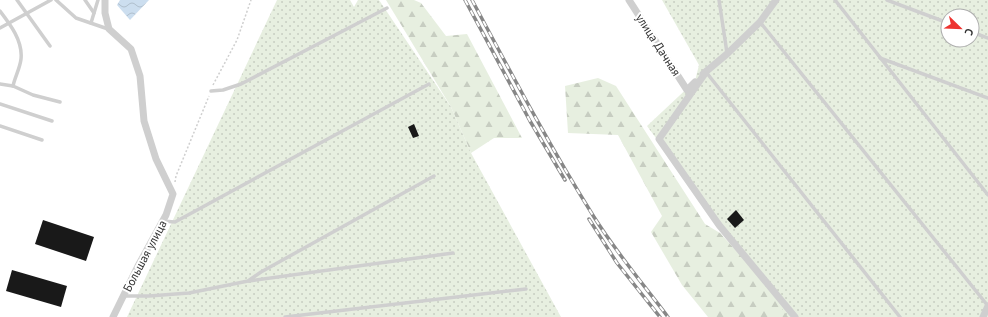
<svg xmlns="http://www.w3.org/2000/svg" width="988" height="317" font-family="'PT Sans',sans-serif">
<defs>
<pattern id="forest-firs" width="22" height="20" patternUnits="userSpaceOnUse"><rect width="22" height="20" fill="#e7efe0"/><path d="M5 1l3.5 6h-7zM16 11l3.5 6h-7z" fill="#c7cdc1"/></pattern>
<pattern id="garden-dots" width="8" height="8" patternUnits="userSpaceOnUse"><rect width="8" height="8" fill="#e7efe0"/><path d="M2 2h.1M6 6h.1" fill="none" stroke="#c7cdc1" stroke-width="1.8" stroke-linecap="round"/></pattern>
<pattern id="water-waves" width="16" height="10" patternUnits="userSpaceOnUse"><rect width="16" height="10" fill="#ccdeef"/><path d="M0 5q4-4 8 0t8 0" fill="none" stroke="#b0bfcd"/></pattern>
</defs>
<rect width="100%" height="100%" fill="#fff"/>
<!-- forest -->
<g fill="url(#forest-firs)">
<polygon points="386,0 414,0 421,3 446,36 467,34 522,138 494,138 471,153 451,107"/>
<polygon points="598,78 616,86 705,224 720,233 797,317 708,317 682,285 651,232 662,216 618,135 568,133 565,86"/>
</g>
<!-- garden -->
<g fill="url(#garden-dots)" fill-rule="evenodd">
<polygon points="277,0 350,0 354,7 358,0 379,0 451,107 471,153 561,317 127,317"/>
<path d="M662 0H988V317H788L647 126 695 81 699 65ZM948 16H972V40H948Z"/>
</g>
<!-- water -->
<polygon fill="url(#water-waves)" points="120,0 149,0 130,20 117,5"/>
<!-- building -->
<g fill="#191919">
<polygon points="414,124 419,136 413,138 408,127"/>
<polygon points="736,210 744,220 735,228 727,219"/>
<polygon points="43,220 94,237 86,261 35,244"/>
<polygon points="12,270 67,286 61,307 6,291"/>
</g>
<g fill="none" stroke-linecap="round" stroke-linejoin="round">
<!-- path -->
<g stroke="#cfcfcf" stroke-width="1.5" stroke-dasharray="2 2" stroke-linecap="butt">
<polyline points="213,85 237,40 251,0"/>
<polyline points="175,182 176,176 209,96"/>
</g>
<!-- service -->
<g stroke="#cfcfcf" stroke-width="3.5">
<polyline points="17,0 50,46"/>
<polyline points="56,0 76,18 108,29"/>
<polyline points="85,0 94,13 91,23"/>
<polyline points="719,0 727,53"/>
<polyline points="835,0 988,195"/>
<polyline points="887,0 948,23"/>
<path d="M0 11C10 24 23 41 21 59 20 68 15 77 13 86"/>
<polyline points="94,13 98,0"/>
<polyline points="760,22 988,306"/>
<polyline points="0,28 51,0"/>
<polyline points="972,32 988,38"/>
<polyline points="880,58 988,98"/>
<polyline points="706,72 900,317"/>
<polyline points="0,84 13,86 33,95 60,102"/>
<polyline points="211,91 223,90 241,84 387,8"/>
<polyline points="0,104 52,121"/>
<polyline points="0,126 42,140"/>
<polyline points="162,221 175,222 429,84"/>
<polyline points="249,281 453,253"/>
<polyline points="123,296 149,296 189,293 248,281 261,272 434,176"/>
<polyline points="285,317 526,289"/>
</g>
<!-- minor -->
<g stroke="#cfcfcf" stroke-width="7">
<polyline points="105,0 105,13 109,29 131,49 140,76 144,121 156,159 173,194 166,215 138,266 113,317"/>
<polyline points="629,0 687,90 695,82"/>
<polyline points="706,72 659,139 719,225 795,317"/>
<polyline points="703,74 727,54 760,22 776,0"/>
<polyline points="983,317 988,306"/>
</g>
<defs>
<g id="rail">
<polyline points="465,0 530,121 565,180"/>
<path d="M472 0C511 73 550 147 594 217 616 252 643 284 668 317"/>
<polyline points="589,219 617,263 660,317"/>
</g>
</defs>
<!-- rail casing -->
<use href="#rail" stroke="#878787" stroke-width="3.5"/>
<!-- rail -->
<use href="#rail" stroke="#fff" stroke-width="2" stroke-dasharray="6" stroke-linecap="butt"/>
</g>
<g text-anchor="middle" stroke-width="4" stroke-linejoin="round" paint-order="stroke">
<!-- street labels -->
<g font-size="12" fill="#323232" stroke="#fff">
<text transform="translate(658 45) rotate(57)" y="4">улица Дачная</text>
<text transform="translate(145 256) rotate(-62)" y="4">Большая улица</text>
</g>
</g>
<!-- north arrow -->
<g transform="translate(960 28) rotate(113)"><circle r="19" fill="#ffffff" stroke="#adadad"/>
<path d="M0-3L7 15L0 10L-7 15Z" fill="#ed3330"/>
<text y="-6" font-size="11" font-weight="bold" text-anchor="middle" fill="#323232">С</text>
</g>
</svg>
